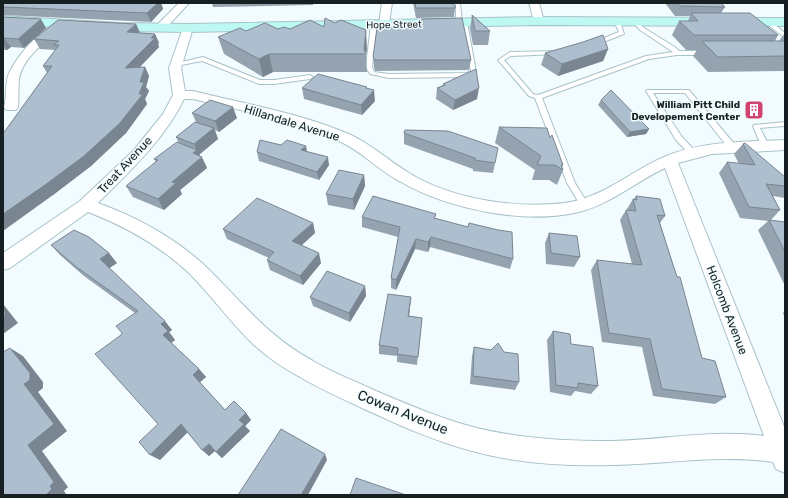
<svg xmlns="http://www.w3.org/2000/svg" width="788" height="498" font-family="Rubik,sans-serif">
<rect width="100%" height="100%" fill="#f2fcff"/>
<g fill="none" stroke-linecap="round" stroke-linejoin="round">
<defs>
<g id="lane">
<polygon points="456,3 460,3 462,22 464,20 467,22 476,72 469,77 389,78 370,74 366,67 371,24 374,22 377,24 372,67 374,72 389,74 467,73 471,71 461,22 459,24 456,22"/>
<polygon points="617,19 620,21 624,34 596,45 592,45 592,43 619,32 614,21"/>
<polygon points="635,19 644,28 675,47 679,51 707,51 710,53 707,55 677,55 649,59 542,98 575,183 588,204 584,207 581,206 567,183 535,98 529,96 498,60 510,52 560,51 561,52 558,54 511,56 504,60 533,94 538,95 646,56 673,52 640,30 632,21"/>
<polygon points="766,21 770,21 785,33 785,38 766,23"/>
<polygon points="203,57 260,80 274,80 310,75 313,77 310,79 274,84 259,84 202,61 176,66 173,64"/>
<polygon points="647,90 689,90 736,146 736,150 730,150 685,93 653,93 682,137 697,153 693,155 690,155 676,140 646,91"/>
<polygon points="785,122 785,126 760,128 769,146 768,148 762,148 753,126 754,125"/>
</g>
<g id="street">
<polygon points="179,3 189,3 164,30 156,30 155,28 156,26"/>
<polygon points="382,3 392,3 389,24 384,27 379,24"/>
<polygon points="529,3 539,3 544,21 543,23 539,24 534,21"/>
<path d="M188 25 193 28 181 68 185 91H193C245 104 301 113 351 135 372 145 389 161 409 173 451 199 515 209 564 203 601 199 631 171 664 157 701 141 745 142 785 140V150L712 154 678 163 785 429V473L776 469 773 462C720 454 667 464 613 465 567 466 520 464 476 452 436 442 399 425 362 408 341 398 320 389 300 377 283 368 267 357 253 344 230 322 212 296 189 273 160 246 125 226 88 212L10 268 3 270V253L80 201 134 150 163 114 173 95 169 68 183 28ZM184 99H193C242 111 295 120 341 142 363 152 379 171 401 182 448 209 525 225 579 212 611 204 635 182 665 168L764 436C714 429 663 440 612 441 567 441 521 439 477 428 442 419 409 405 376 391 355 381 333 373 313 361 265 335 241 300 203 264 172 236 136 217 98 203 130 171 164 140 184 99Z"/>
<path d="M55 26 60 29 59 31C43 43 23 58 19 79 18 88 19 98 18 107L16 110H6L4 107C7 97 5 85 8 76 14 60 38 30 55 26Z"/>
</g>
<polygon id="secondary" points="3,16 119,23 188,24 539,17 785,18 785,26 539,25 188,32 119,31 3,24"/>
</defs>
<!-- lane casing -->
<use href="#lane" stroke="#a8c2c9" stroke-width="2"/>
<!-- street casing -->
<use href="#street" stroke="#a8c2c9" stroke-width="2"/>
<!-- secondary casing -->
<use href="#secondary" stroke="#a8c2c9" stroke-width="2"/>
<!-- lane -->
<use href="#lane" fill="#fff" fill-rule="evenodd"/>
<!-- street -->
<use href="#street" fill="#fff" fill-rule="evenodd"/>
<!-- secondary -->
<use href="#secondary" fill="#bef8f2" fill-rule="evenodd"/>
</g>
<!-- wall -->
<g fill="#95a3b1">
<polygon points="3,3 161,3 163,9 151,22 3,15"/>
<polygon points="212,3 313,3 313,5 213,7"/>
<polygon points="413,3 452,3 455,8 454,17 416,18"/>
<polygon points="665,3 721,3 725,7 721,13 778,35 775,41 779,41 785,33 785,71 708,72 693,56 697,50 686,50 672,35 679,21 688,21 690,16 675,16"/>
<polygon points="472,15 490,31 488,45 473,45 470,29"/>
<polygon points="3,17 46,28 24,48 11,47 7,50 3,50"/>
<polygon points="419,23 471,60 469,70 375,71 374,67 373,57 419,27"/>
<polygon points="136,24 140,33 155,34 159,43 158,44 159,47 140,67 145,67 149,76 146,87 149,91 145,99 147,104 126,133 91,166 53,195 5,131 47,73 43,66 56,50 40,49 34,39"/>
<polygon points="290,29 367,48 366,54 367,72 273,72 263,77 224,54 218,37 246,31"/>
<polygon points="608,49 603,61 558,76 541,65 545,53"/>
<polygon points="443,84 477,99 453,110 436,99 437,88 443,85"/>
<polygon points="302,88 367,88 375,101 362,115 304,99"/>
<polygon points="601,100 649,129 646,134 627,137 598,105"/>
<polygon points="192,113 237,118 219,132 215,130 218,139 199,154 207,168 180,190 182,194 164,210 133,197 126,186 156,162 154,159 179,143 176,137 196,122"/>
<polygon points="499,127 550,138 563,165 562,168 563,170 557,185 549,180 532,180 535,170 495,143"/>
<polygon points="404,133 495,163 493,173 473,171 473,169 404,144"/>
<polygon points="743,144 785,186 785,198 773,196 780,210 771,220 785,222 785,286 758,230 768,221 740,218 719,173 727,162 739,164 734,154"/>
<polygon points="281,145 306,146 307,152 329,165 319,180 259,161 257,152"/>
<polygon points="364,175 365,186 354,210 328,205 326,194"/>
<polygon points="636,196 665,216 660,223 702,358 726,397 715,404 653,396 642,347 602,342 591,270 597,260 632,264 620,220 626,210 627,210 627,209 633,199 634,199"/>
<polygon points="436,214 435,218 513,259 510,269 430,247 428,252 415,249 396,290 391,288 391,278 398,237 362,227 362,217"/>
<polygon points="313,223 315,233 302,245 321,263 303,285 270,270 267,260 269,258 227,239 223,229"/>
<polygon points="549,233 580,257 574,267 546,264 545,243"/>
<polygon points="51,245 117,263 109,268 172,330 169,332 175,340 171,343 199,369 206,377 200,382 225,410 246,413 251,420 245,426 250,431 222,458 215,451 209,456 187,432 160,460 158,424 121,335 135,313 84,276 60,255"/>
<polygon points="365,286 366,296 350,322 313,306 310,297"/>
<polygon points="411,297 409,316 422,318 417,365 397,362 397,356 379,354 379,345"/>
<polygon points="785,311 785,318 783,313"/>
<polygon points="553,331 571,344 598,386 591,394 575,391 571,396 550,392 547,340"/>
<polygon points="474,347 519,382 515,390 470,384 472,356"/>
</g>
<!-- shaded-wall -->
<g fill="#798590">
<polygon points="157,3 161,3 163,9 151,22 147,13"/>
<polygon points="41,19 46,28 24,48 18,39"/>
<polygon points="136,24 140,33 127,32"/>
<polygon points="366,30 367,48 366,54 364,49"/>
<polygon points="155,34 159,43 158,44 159,47 129,78 125,68"/>
<polygon points="4,38 11,47 7,50 3,44 3,39"/>
<polygon points="608,49 603,61 558,76 562,64"/>
<polygon points="269,54 273,72 263,77 259,59"/>
<polygon points="145,67 149,76 146,87 149,91 145,99 147,104 126,133 91,166 53,195 3,231 3,214 139,94 140,82"/>
<polygon points="479,88 477,99 453,110 455,100"/>
<polygon points="374,90 375,101 362,115 361,105"/>
<polygon points="233,107 237,118 219,132 215,121"/>
<polygon points="214,128 218,139 199,155 194,144"/>
<polygon points="649,129 646,134 627,137 630,132"/>
<polygon points="306,146 307,154 301,150"/>
<polygon points="197,150 201,159 202,157 207,168 180,190 182,194 164,210 158,199 172,182 193,153"/>
<polygon points="328,157 329,165 319,180 317,172"/>
<polygon points="364,175 365,186 354,210 353,199"/>
<polygon points="313,223 315,233 295,251 292,241"/>
<polygon points="431,237 430,247 428,252 428,242"/>
<polygon points="416,239 415,249 396,290 396,280"/>
<polygon points="109,253 117,263 108,269 100,259"/>
<polygon points="319,253 321,263 303,285 300,276"/>
<polygon points="365,286 366,296 350,322 349,313"/>
<polygon points="411,297 410,307 408,325 408,316"/>
<polygon points="3,304 18,323 3,334"/>
<polygon points="165,321 172,330 169,332 175,340 170,344 163,335 161,324"/>
<polygon points="10,348 23,356 43,382 43,388 38,392 67,431 42,451 68,487 64,491 66,494 65,495 46,495 50,486 28,445 24,384"/>
<polygon points="199,369 206,377 200,382 193,375"/>
<polygon points="246,413 251,420 245,426 250,431 222,458 216,452 239,420"/>
<polygon points="181,424 189,431 160,460 150,455"/>
<polygon points="209,444 216,450 209,456 202,450"/>
<polygon points="325,454 327,460 308,495 301,495"/>
</g>
<!-- building -->
<g fill="#adbece" stroke="#798590">
<polygon points="3,3 158,3 147,13 3,7"/>
<polygon points="415,3 452,3 455,6 455,8 416,8"/>
<polygon points="677,3 721,3 725,7 680,6"/>
<polygon points="691,13 750,13 778,35 694,35 679,21 698,21"/>
<polygon points="472,15 490,31 475,31"/>
<polygon points="3,17 41,19 18,39 4,38 3,39"/>
<polygon points="325,18 335,23 341,20 366,30 364,49 366,54 269,54 259,59 218,37 240,28 246,31 265,23 278,29 284,27 290,29 310,20 324,27"/>
<polygon points="462,18 471,60 375,60 373,57 377,28 420,27 419,23 422,19"/>
<polygon points="58,20 136,24 127,32 155,34 151,38 155,38 125,68 145,67 140,82 144,82 139,94 143,94 120,123 84,156 45,185 3,214 3,132 5,131 52,66 43,66 59,45 53,45 59,41 34,39"/>
<polygon points="603,35 608,49 562,64 545,53 583,42"/>
<polygon points="702,41 785,41 785,56 718,57"/>
<polygon points="476,69 479,88 455,100 437,88 445,85 443,84"/>
<polygon points="318,74 367,87 366,88 374,90 361,105 302,88"/>
<polygon points="611,90 649,129 630,132 601,100"/>
<polygon points="210,100 233,107 215,121 192,113"/>
<polygon points="195,122 214,128 194,144 176,137"/>
<polygon points="499,127 547,128 550,138 552,135 563,165 561,165 563,170 555,165 537,165 541,156"/>
<polygon points="405,130 448,131 498,148 495,163 475,160 475,158 404,133"/>
<polygon points="260,140 281,145 287,140 306,146 301,150 328,157 317,172 257,152"/>
<polygon points="177,142 197,150 193,153 202,157 172,182 176,183 158,199 126,186 158,160 154,159"/>
<polygon points="745,143 785,177 785,186 766,184 780,210 749,207 727,162 755,165 743,144"/>
<polygon points="339,170 364,175 353,199 326,194"/>
<polygon points="373,196 436,214 434,218 468,227 469,223 498,230 512,232 513,259 431,237 428,242 416,239 396,280 391,278 400,227 362,217"/>
<polygon points="636,196 660,199 665,216 657,215 677,277 680,277 702,358 715,361 726,397 662,389 650,339 609,333 597,260 642,265 626,210 636,211 633,199 637,200"/>
<polygon points="257,198 313,223 292,241 319,253 300,276 267,260 274,252 223,229"/>
<polygon points="769,220 785,222 785,252"/>
<polygon points="74,230 89,237 109,253 100,259 165,321 161,324 168,331 163,335 199,369 193,375 225,410 234,401 246,413 239,420 244,424 216,452 209,444 202,450 181,424 150,455 139,442 158,424 95,354 121,335 122,333 116,326 138,311 75,266 51,245"/>
<polygon points="549,233 577,236 580,257 551,253"/>
<polygon points="327,271 365,286 349,313 310,297"/>
<polygon points="388,294 411,297 408,316 422,318 418,357 397,354 398,348 379,345"/>
<polygon points="3,310 6,314 3,316"/>
<polygon points="553,331 570,334 571,344 593,347 598,386 578,383 578,388 556,385"/>
<polygon points="498,343 504,352 518,354 519,382 473,376 474,347 491,350"/>
<polygon points="10,348 30,373 30,380 24,384 54,424 28,445 54,482 50,486 52,489 46,495 3,495 3,352"/>
<polygon points="281,429 325,454 301,495 238,495"/>
<polygon points="356,478 406,495 350,495"/>
</g>
<!-- icons -->
<defs>
<symbol id="building-square" viewBox="-11 -11 22 22"><rect x="-9" y="-9" width="18" height="18" rx="4" fill="#d24470" stroke="#f2fcff"/><path d="M-4-6H4V6H1V3H-1V6H-4ZM-2.5-4.3h1.7v1.8h-1.7ZM.8-4.3h1.7v1.8H.8ZM-2.5-1h1.7V.8h-1.7ZM.8-1h1.7V.8H.8Z" fill="#fff"/></symbol>
</defs>
<g fill-rule="evenodd">
<use href="#building-square" x="743" y="99" width="22" height="22"/>
</g>
<g text-anchor="middle" stroke-width="3" stroke-linejoin="round" paint-order="stroke">
<!-- far-street labels -->
<g font-size="10" fill="#162022" stroke="#f2fcff">
<text transform="translate(394 24) rotate(-1)" y="4">Hope Street</text>
</g>
<!-- far-poi labels -->
<g font-size="10" font-weight="bold" fill="#162022" stroke="#f2fcff" text-anchor="end">
<text x="740" y="108">William Pitt Child<tspan x="740" dy="12">Developement Center</tspan></text>
</g>
<!-- street labels -->
<g font-size="12" fill="#162022" stroke="#f2fcff">
<text transform="translate(292 123) rotate(17)" y="4">Hillandale Avenue</text>
<text transform="translate(125 165) rotate(-47)" y="4">Treat Avenue</text>
<text transform="translate(727 310) rotate(69)" y="4">Holcomb Avenue</text>
</g>
<!-- near-street labels -->
<g font-size="14" fill="#162022" stroke="#f2fcff">
<text transform="translate(403 412) rotate(22)" y="5">Cowan Avenue</text>
</g>
</g>
<!-- border -->
<rect width="788" height="498" fill="none" stroke="#162022" stroke-width="8"/>
</svg>
